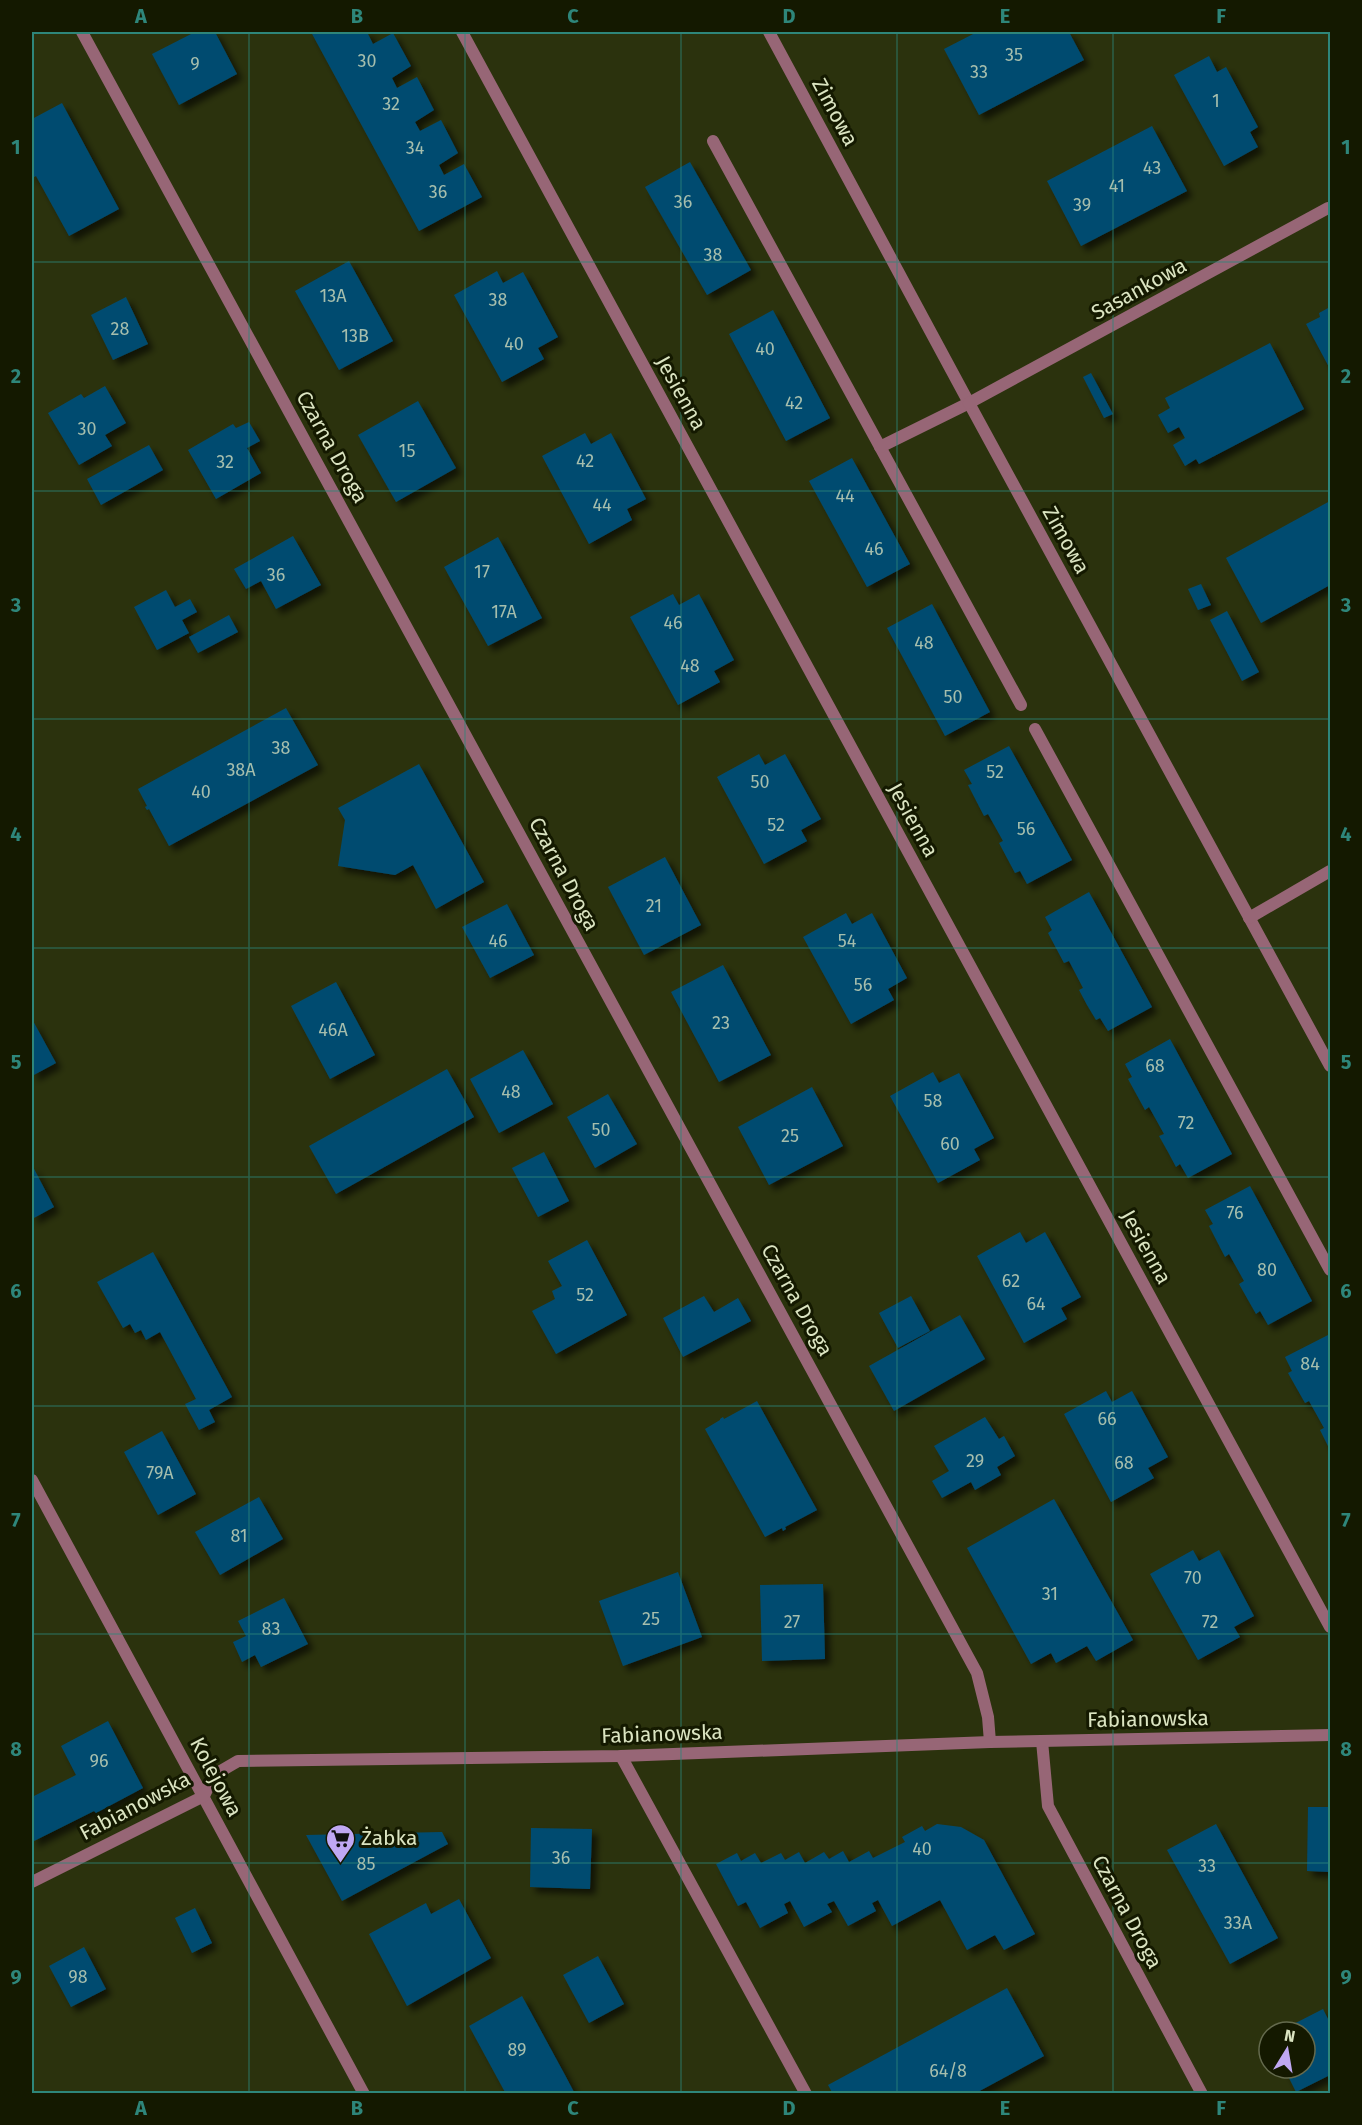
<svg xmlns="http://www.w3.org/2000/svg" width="1362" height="2125" font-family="'Fira Sans',sans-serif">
<defs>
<filter id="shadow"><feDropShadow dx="5.5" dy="5.5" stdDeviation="3" flood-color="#0009"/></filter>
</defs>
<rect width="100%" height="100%" fill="#2b320d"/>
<!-- building -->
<g fill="#024c70" filter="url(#shadow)">
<polygon points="195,32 215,32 237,74 179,105 152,54"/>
<polygon points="311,32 373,32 368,34 373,44 393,33 411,66 392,78 397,88 417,77 434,110 415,122 420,131 441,120 458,153 439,165 444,175 464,164 482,197 419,231"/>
<polygon points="977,32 1069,32 1084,60 979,115 944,49"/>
<polygon points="1209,56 1217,72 1226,67 1258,127 1250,132 1258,147 1224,166 1174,75"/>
<polygon points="62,103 119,209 69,236 36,176 32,178 32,119"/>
<polygon points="1152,126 1187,191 1081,246 1047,181"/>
<polygon points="690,162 751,270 707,295 645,187"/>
<polygon points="349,261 393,341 339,370 295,291"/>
<polygon points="497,271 503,283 523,272 558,337 538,348 544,359 502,382 454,295"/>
<polygon points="126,297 148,344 113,360 91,315"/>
<polygon points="1330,307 1330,369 1306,324 1320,317 1319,313"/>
<polygon points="773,310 830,418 786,441 729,334"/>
<polygon points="1270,343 1304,409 1199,464 1196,459 1185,466 1173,445 1185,438 1179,427 1168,433 1158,415 1170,408 1165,398"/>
<polygon points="1091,373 1113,414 1104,418 1083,377"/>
<polygon points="105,386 126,423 105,435 112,446 79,465 48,413 81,394 84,398"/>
<polygon points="418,401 456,468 396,502 358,435"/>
<polygon points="249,422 260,441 247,448 261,473 216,499 188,450 233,424 236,428"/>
<polygon points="585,433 591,444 611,433 646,499 627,509 632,520 589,544 542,456"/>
<polygon points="149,445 163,470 101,505 87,479"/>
<polygon points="852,458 910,564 867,587 809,481"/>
<polygon points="1330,501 1330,585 1261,623 1226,558"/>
<polygon points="293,536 321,585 276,609 261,581 246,589 234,569"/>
<polygon points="498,537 542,618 488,646 444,567"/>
<polygon points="1201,584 1211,605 1198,610 1188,589"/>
<polygon points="166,590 175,607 190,599 197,612 182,620 189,633 157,650 134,607"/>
<polygon points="673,594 679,605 699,594 734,660 714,671 720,682 678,705 630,617"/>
<polygon points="932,604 990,712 945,736 887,628"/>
<polygon points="1227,611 1259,672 1242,681 1210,620"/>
<polygon points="229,615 238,632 198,653 189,637"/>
<polygon points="286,708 318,765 169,846 149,809 147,810 145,807 147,806 138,789"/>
<polygon points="1009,746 1072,860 1027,884 1020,871 1015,873 999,843 1003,841 988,814 984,816 968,785 972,784 964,770"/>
<polygon points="759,754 765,765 785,754 821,819 801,830 807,841 764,864 717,777"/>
<polygon points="419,764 484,882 436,909 413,865 395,875 338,866 345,820 338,808"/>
<polygon points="665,857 701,925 644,955 608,887"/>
<polygon points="1089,892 1152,1007 1108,1031 1100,1018 1096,1020 1087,1005 1079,990 1083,988 1069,961 1064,963 1048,933 1052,930 1045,917"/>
<polygon points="507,904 534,955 490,978 462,927"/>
<polygon points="846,913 852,924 872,913 907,978 888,989 894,1000 851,1024 803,937"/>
<polygon points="723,965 771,1055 719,1082 671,992"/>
<polygon points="336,982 375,1055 330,1079 291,1006"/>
<polygon points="32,1019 56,1063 32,1076"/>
<polygon points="1170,1039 1232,1154 1188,1178 1180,1164 1176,1167 1168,1152 1159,1136 1164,1134 1149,1107 1145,1110 1128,1079 1132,1077 1125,1064"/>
<polygon points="523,1050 553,1104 499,1133 470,1079"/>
<polygon points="447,1069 474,1117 336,1194 309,1146"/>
<polygon points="933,1072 939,1083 959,1073 994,1138 974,1149 980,1160 938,1183 890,1096"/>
<polygon points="812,1087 843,1146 769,1185 738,1127"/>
<polygon points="608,1094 637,1144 595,1168 567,1117"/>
<polygon points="544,1152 569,1201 538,1217 512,1168"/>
<polygon points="32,1165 54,1207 32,1219"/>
<polygon points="1250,1186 1312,1301 1268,1325 1260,1311 1256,1314 1239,1284 1244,1281 1229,1254 1225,1257 1209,1226 1213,1224 1205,1210"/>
<polygon points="1020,1232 1026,1243 1045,1232 1081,1297 1061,1308 1067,1319 1024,1343 977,1256"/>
<polygon points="587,1240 627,1315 556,1354 532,1311 555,1299 552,1291 562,1286 548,1261"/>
<polygon points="153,1252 232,1397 209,1410 215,1422 199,1430 185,1404 196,1399 160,1332 146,1340 141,1330 135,1333 130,1324 123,1328 97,1282"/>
<polygon points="704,1296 714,1312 738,1298 751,1321 683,1357 663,1318"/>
<polygon points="911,1296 930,1331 898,1348 879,1313"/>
<polygon points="960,1315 985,1359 894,1411 869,1366"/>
<polygon points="1330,1334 1330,1450 1320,1430 1324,1428 1309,1401 1305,1403 1288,1373 1292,1371 1285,1357"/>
<polygon points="1106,1391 1112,1402 1132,1391 1168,1457 1148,1468 1154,1478 1111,1502 1064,1414"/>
<polygon points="757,1401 817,1510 785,1527 786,1529 783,1531 782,1528 765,1537 705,1429 720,1420 720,1419 723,1417 724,1419"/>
<polygon points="985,1417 999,1439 1004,1436 1015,1456 997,1467 1001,1475 975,1490 971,1482 942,1498 932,1481 949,1471 934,1446"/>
<polygon points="162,1431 196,1494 158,1515 124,1452"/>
<polygon points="259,1497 283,1539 220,1575 195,1532"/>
<polygon points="1054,1499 1133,1640 1096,1661 1087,1646 1056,1663 1051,1653 1031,1664 967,1548"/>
<polygon points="1193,1550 1199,1561 1219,1550 1254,1616 1234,1627 1240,1637 1198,1660 1150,1574"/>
<polygon points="678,1572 702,1637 623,1666 599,1601"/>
<polygon points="823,1584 825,1659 762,1661 760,1585"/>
<polygon points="284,1598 308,1644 261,1667 255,1655 242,1662 233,1642 246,1636 238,1621"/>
<polygon points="108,1721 143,1788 96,1813 94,1811 32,1842 32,1797 76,1775 61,1746"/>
<polygon points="1308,1807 1330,1807 1330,1872 1307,1871"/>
<polygon points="937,1824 961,1827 984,1840 1035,1934 1004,1950 995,1935 967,1950 940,1900 892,1926 878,1900 872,1903 876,1911 848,1926 834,1901 827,1904 832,1912 804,1927 790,1901 784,1904 788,1913 760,1928 746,1902 738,1906 716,1864 737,1853 741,1861 755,1853 761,1863 781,1853 785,1860 799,1852 805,1863 824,1852 829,1859 843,1851 849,1862 869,1851 873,1858 905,1842 902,1837 922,1826 925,1831"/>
<polygon points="1216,1824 1278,1938 1230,1964 1167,1850"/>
<polygon points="531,1828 592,1829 590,1889 530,1887"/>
<polygon points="442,1832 448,1844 342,1901 306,1835"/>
<polygon points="459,1899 491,1958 407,2006 369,1934 426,1903 431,1914"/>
<polygon points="195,1908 212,1943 192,1953 175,1918"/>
<polygon points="84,1947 106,1989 71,2007 49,1966"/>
<polygon points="598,1956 624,2004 589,2023 563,1975"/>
<polygon points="1007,1988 1044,2056 974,2094 833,2094 828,2085"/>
<polygon points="522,1996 565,2075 575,2094 506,2094 469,2026"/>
<polygon points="1323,2009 1330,2023 1330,2075 1296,2092 1284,2068 1305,2068 1305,2032 1278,2032"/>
</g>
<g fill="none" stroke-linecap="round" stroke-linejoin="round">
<!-- service -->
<g stroke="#976676" stroke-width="12">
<polyline points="462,32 1330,1627"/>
<polyline points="713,141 1021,705"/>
<polyline points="880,447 969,403"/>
<polyline points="1035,729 1330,1270"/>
</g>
<!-- minor -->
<g stroke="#976676" stroke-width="12">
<polyline points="82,32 977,1673 988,1717 990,1742"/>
<polyline points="769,32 969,403 1330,1066"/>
<polyline points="969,403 1328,208"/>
<polyline points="1249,918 1330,871"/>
<polyline points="32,1480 364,2094"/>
<polyline points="1042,1741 1048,1806 1202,2094"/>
<polyline points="621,1756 806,2094"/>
</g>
<!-- tertiary -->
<polyline stroke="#976676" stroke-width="12" points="32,1882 204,1796 214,1775 238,1761 621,1756 990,1742 1330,1735"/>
</g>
<!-- grid -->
<path fill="none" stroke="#2e867a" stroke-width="1.5" stroke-opacity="0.55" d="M249 32V2094M465 32V2094M681 32V2094M897 32V2094M1113 32V2094M32 262H1330M32 491H1330M32 719H1330M32 948H1330M32 1177H1330M32 1406H1330M32 1634H1330M32 1863H1330"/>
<!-- icons -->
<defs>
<symbol id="supermarket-pin" viewBox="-11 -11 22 30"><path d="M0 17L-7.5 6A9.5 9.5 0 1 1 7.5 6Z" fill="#c0a8f3" stroke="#141900"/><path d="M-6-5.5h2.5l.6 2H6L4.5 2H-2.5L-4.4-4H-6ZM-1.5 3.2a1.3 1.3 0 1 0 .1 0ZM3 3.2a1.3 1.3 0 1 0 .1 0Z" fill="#111"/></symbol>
</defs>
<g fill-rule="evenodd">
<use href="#supermarket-pin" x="324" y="1822" width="33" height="45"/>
</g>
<g text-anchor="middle" stroke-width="6" stroke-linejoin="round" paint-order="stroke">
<!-- number labels -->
<g font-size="18" fill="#a5bead">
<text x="1014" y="61">35</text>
<text x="367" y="67">30</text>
<text x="195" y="70">9</text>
<text x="979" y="78">33</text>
<text x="1216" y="107">1</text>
<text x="391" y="110">32</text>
<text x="415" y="154">34</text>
<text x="1152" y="174">43</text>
<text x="1117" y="192">41</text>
<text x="438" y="198">36</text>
<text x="683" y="208">36</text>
<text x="1082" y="211">39</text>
<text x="713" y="261">38</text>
<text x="333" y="302">13A</text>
<text x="498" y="306">38</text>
<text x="120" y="335">28</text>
<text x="355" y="342">13B</text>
<text x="514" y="350">40</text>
<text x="765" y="355">40</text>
<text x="794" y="409">42</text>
<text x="87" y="435">30</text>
<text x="407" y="457">15</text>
<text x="585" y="467">42</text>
<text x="225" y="468">32</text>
<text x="845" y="502">44</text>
<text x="602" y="511">44</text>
<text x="874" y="555">46</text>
<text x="482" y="578">17</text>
<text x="276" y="581">36</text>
<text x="504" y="618">17A</text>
<text x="673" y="629">46</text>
<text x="924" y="649">48</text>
<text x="690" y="672">48</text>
<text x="953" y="703">50</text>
<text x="281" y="754">38</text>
<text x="241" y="776">38A</text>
<text x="995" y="778">52</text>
<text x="760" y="788">50</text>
<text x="201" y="798">40</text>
<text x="776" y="831">52</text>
<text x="1026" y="835">56</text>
<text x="654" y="912">21</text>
<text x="498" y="947">46</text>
<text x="847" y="947">54</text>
<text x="863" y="991">56</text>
<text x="721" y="1029">23</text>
<text x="333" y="1036">46A</text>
<text x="1155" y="1072">68</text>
<text x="511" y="1098">48</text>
<text x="933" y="1107">58</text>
<text x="1186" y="1129">72</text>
<text x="601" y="1136">50</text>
<text x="790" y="1142">25</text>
<text x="950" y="1150">60</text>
<text x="1235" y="1219">76</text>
<text x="1267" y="1276">80</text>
<text x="1011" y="1287">62</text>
<text x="585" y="1301">52</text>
<text x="1036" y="1310">64</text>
<text x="1310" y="1370">84</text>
<text x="1107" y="1425">66</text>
<text x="975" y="1467">29</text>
<text x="1124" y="1469">68</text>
<text x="160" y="1479">79A</text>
<text x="239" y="1542">81</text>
<text x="1193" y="1584">70</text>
<text x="1050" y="1600">31</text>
<text x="651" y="1625">25</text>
<text x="792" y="1628">27</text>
<text x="1210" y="1628">72</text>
<text x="271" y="1635">83</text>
<text x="99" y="1767">96</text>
<text x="922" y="1855">40</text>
<text x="561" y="1864">36</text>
<text x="366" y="1870">85</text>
<text x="1207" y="1872">33</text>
<text x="1238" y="1929">33A</text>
<text x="78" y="1983">98</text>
<text x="517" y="2056">89</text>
<text x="948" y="2077">64/8</text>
</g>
<!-- street labels -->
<g font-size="21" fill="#dbe4c1" stroke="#141900">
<text transform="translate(835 112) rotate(62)" y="7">Zimowa</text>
<text transform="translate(1139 289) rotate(-29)" y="7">Sasankowa</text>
<text transform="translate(681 393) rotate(61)" y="7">Jesienna</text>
<text transform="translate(332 447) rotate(61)" y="7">Czarna Droga</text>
<text transform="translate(1066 540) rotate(61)" y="7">Zimowa</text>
<text transform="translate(913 820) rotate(61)" y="7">Jesienna</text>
<text transform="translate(564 874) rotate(62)" y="7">Czarna Droga</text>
<text transform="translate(1146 1247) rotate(61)" y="7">Jesienna</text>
<text transform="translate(797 1300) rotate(61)" y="7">Czarna Droga</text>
<text transform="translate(1148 1719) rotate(-1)" y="7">Fabianowska</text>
<text transform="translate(662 1734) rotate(-2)" y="7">Fabianowska</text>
<text transform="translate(216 1777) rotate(62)" y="7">Kolejowa</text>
<text transform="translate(135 1806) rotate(-28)" y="7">Fabianowska</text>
<text transform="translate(1127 1912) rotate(62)" y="7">Czarna Droga</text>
</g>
<!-- poi labels -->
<g font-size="21" fill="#dbe4c1" stroke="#141900" text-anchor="start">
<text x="361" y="1845">Żabka</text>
</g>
</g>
<!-- border -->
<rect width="1362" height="2125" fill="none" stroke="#141900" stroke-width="66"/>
<!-- north arrow -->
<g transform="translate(1287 2050) rotate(11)"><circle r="28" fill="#141900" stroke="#646a4d" stroke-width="1.5"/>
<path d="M0-4.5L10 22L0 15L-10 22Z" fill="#c0a8f3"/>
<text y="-9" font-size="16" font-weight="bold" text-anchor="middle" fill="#dbe4c1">N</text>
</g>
<rect x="33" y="33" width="1296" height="2059" fill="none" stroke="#2e867a" stroke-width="2"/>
<g font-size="20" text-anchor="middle" font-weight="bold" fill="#2e867a">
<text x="141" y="23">A</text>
<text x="357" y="23">B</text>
<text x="573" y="23">C</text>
<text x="789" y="23">D</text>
<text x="1005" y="23">E</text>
<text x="1221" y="23">F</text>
<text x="16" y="154">1</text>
<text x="1346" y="154">1</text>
<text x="16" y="383">2</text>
<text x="1346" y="383">2</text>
<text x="16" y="612">3</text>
<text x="1346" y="612">3</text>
<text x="16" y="841">4</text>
<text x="1346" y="841">4</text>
<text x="16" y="1069">5</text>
<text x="1346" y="1069">5</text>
<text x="16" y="1298">6</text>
<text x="1346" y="1298">6</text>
<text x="16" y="1527">7</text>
<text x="1346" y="1527">7</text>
<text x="16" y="1756">8</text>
<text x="1346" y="1756">8</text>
<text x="16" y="1984">9</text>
<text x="1346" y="1984">9</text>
<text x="141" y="2115">A</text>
<text x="357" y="2115">B</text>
<text x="573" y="2115">C</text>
<text x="789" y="2115">D</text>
<text x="1005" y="2115">E</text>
<text x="1221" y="2115">F</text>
</g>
</svg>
